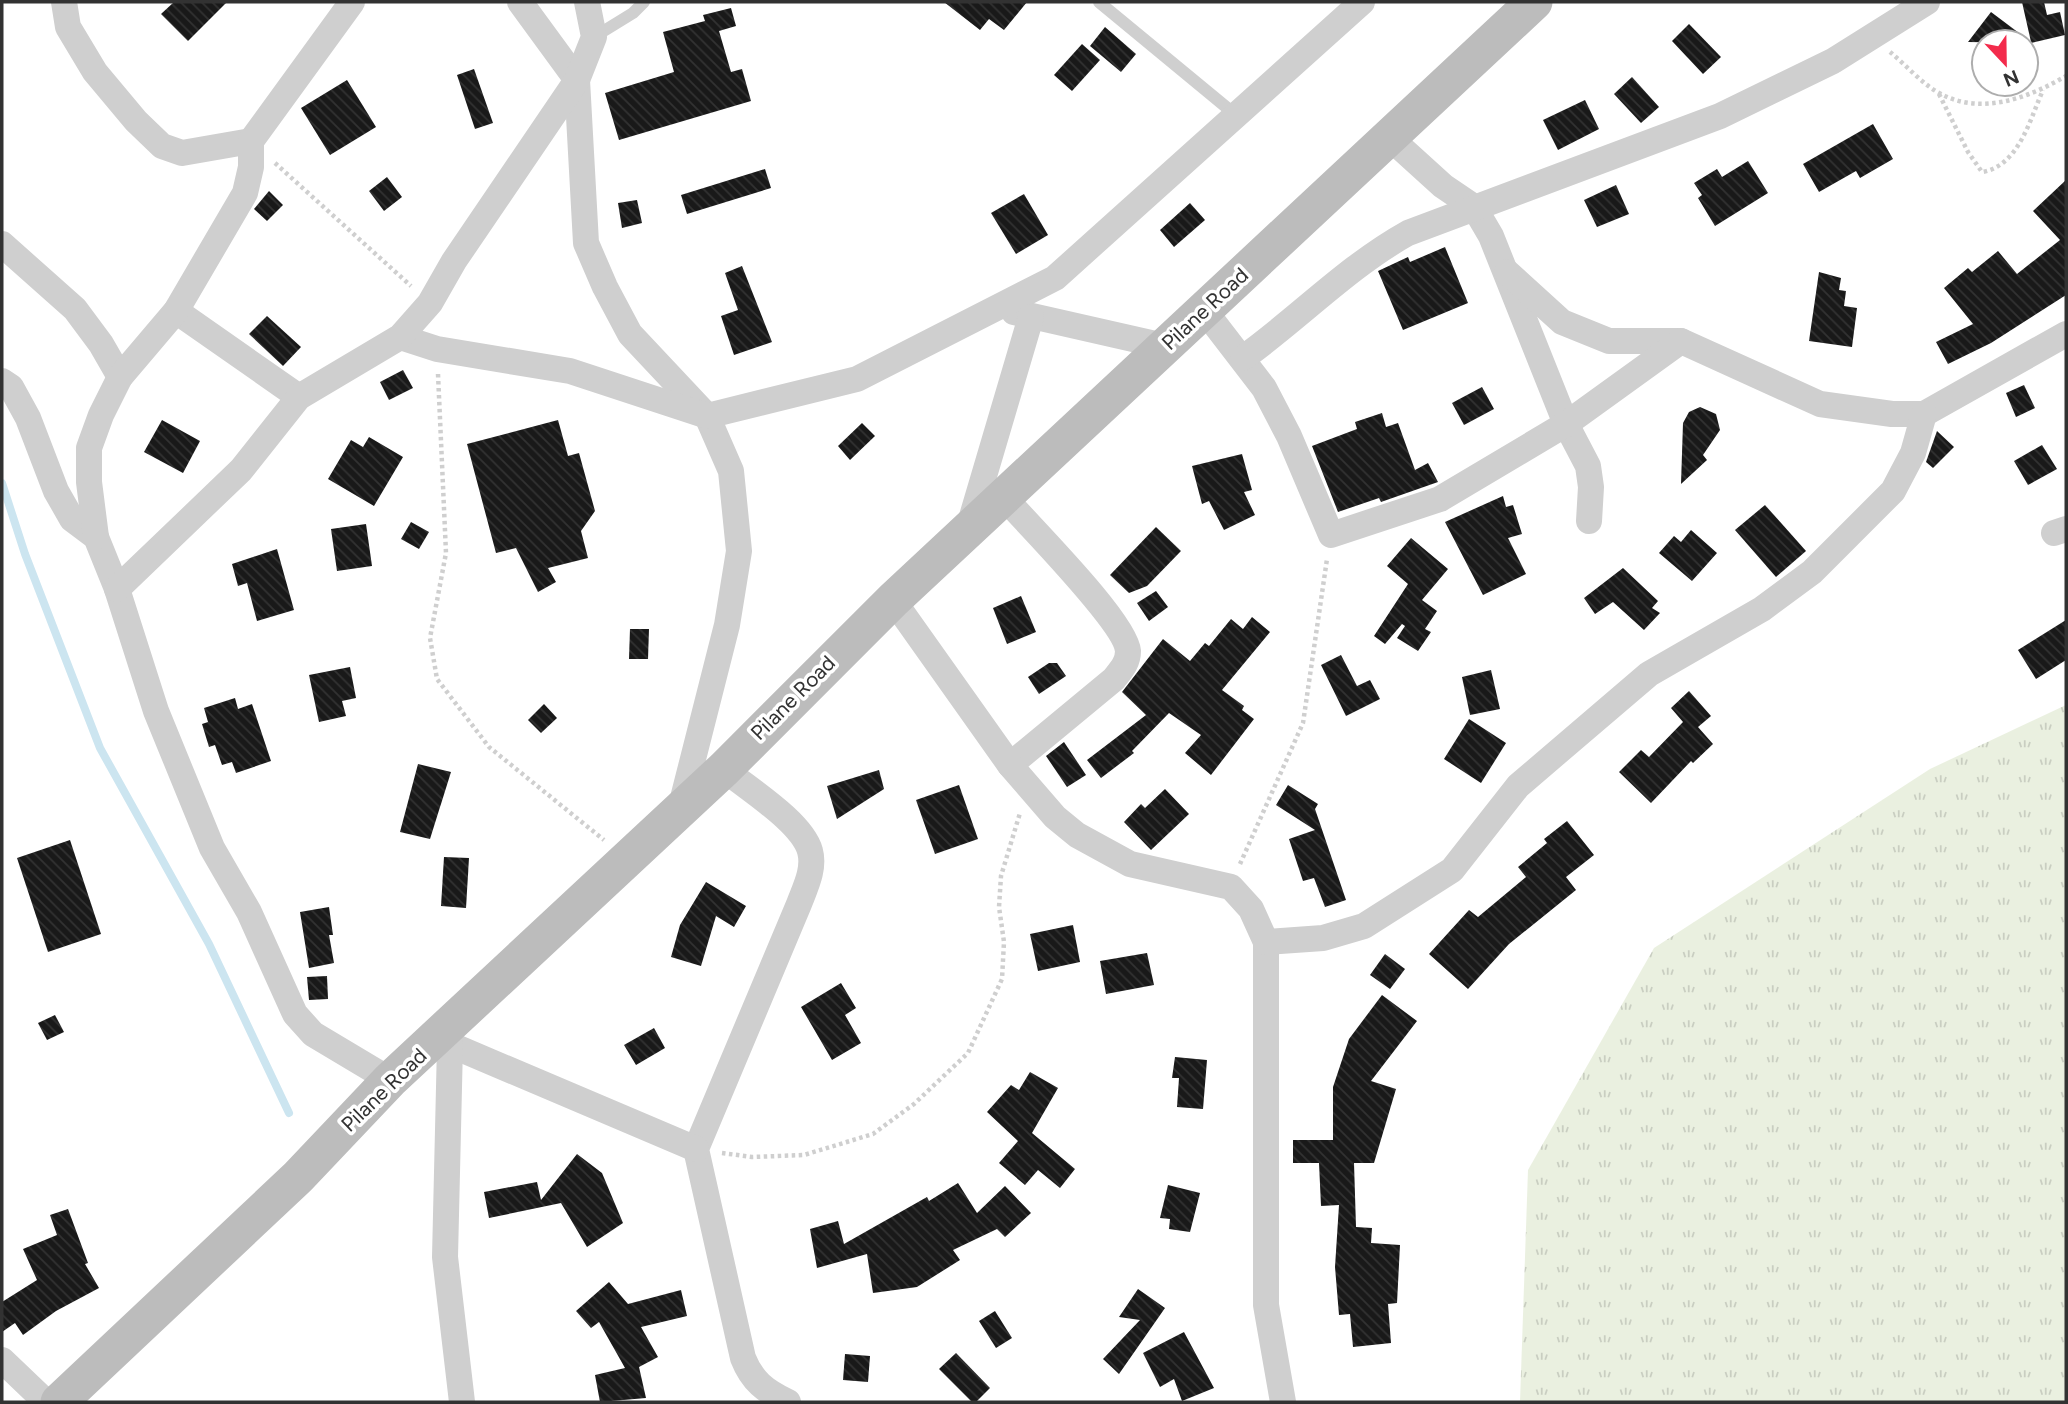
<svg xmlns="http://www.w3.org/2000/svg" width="2068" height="1404" font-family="Figtree,sans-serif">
<defs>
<pattern id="grass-tufts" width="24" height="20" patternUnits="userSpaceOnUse" patternTransform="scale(1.75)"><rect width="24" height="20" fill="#eaf0e0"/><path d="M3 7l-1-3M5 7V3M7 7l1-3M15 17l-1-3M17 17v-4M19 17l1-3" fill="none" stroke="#c9cec1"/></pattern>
<pattern id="building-back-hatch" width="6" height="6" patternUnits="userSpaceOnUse" patternTransform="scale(1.75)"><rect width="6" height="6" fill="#191919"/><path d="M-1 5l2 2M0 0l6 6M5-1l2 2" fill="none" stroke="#323232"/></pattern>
</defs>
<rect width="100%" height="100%" fill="#fff"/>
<!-- grass -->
<polygon fill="url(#grass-tufts)" points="2066,705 2066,1402 1520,1402 1528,1170 1654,948 1930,769"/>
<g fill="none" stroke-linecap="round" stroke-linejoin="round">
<!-- stream -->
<polyline stroke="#cce5f0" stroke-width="8" points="2,483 25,554 100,748 209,944 289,1113"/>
</g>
<!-- building -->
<g fill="url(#building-back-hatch)">
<polygon points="174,2 227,2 188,41 161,14"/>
<polygon points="944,2 1027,2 1004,30 989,19 980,30"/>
<polygon points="2022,2 2044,2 2047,15 2060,12 2065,35 2031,43 1968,42 1991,12 2031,42"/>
<polygon points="731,8 736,26 719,31 731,72 742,69 751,101 619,140 605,93 674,72 663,32 705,21 703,15"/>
<polygon points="1689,24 1721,57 1703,74 1672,41"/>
<polygon points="1105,27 1136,54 1121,72 1090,46"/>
<polygon points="1082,44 1100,60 1072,91 1054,75"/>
<polygon points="474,69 493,123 475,129 457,75"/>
<polygon points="1632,77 1659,107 1641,123 1614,94"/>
<polygon points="347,80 376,127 330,155 301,108"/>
<polygon points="1585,100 1599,129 1558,150 1543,120"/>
<polygon points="1873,124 1893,159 1860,178 1856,171 1819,192 1803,164"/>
<polygon points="1748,161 1768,193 1715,226 1698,198 1702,195 1694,183 1717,169 1722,177"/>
<polygon points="765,169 771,188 687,214 681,195"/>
<polygon points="387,177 402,197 384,211 369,191"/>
<polygon points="2066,180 2066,295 1991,343 1948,364 1936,342 1973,324 1944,288 1968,268 1972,272 1998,251 2017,274 2060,240 2033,211"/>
<polygon points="1616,185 1629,214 1597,227 1584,200"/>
<polygon points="269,191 283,205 267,221 254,209"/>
<polygon points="1024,194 1048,235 1016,254 991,213"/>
<polygon points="637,200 642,223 622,228 618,203"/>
<polygon points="1190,203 1205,220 1174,247 1160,230"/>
<polygon points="1445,247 1468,303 1403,330 1378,271 1408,257 1410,262"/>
<polygon points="742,266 772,342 734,355 721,316 738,310 725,273"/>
<polygon points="1819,272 1841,278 1839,290 1846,291 1844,306 1857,308 1852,347 1809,341"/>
<polygon points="267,316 301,347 283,366 249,334"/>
<polygon points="403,370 413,388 389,400 380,382"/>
<polygon points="2024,385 2035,408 2016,417 2006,393"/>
<polygon points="1482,387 1494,409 1464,425 1452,403"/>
<polygon points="1700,407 1716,414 1720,430 1703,455 1707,460 1681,484 1683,423 1689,412"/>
<polygon points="1382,413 1386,427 1398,423 1415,470 1428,463 1438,482 1381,502 1379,498 1338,512 1312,446 1357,429 1355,422"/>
<polygon points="162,420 200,441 183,473 144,452"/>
<polygon points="558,420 568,456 579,453 595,511 581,531 588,558 548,568 556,582 538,592 516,548 496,553 467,444"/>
<polygon points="862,423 875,436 850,460 838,446"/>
<polygon points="1937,431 1954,447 1933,468 1926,462"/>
<polygon points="369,437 403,457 374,506 328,479 351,440 363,447"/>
<polygon points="2042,445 2057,469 2028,485 2014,461"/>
<polygon points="1242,454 1252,490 1244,492 1255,515 1224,530 1209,501 1202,504 1192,466"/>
<polygon points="1503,496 1506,507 1513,505 1522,534 1508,538 1526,574 1483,595 1445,522"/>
<polygon points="1765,505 1806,551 1776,577 1735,530"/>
<polygon points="411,522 429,532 419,549 401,539"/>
<polygon points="366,524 372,566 337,571 331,529"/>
<polygon points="1156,527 1181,551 1147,586 1129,593 1110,575"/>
<polygon points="1691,530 1717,553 1692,581 1659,553 1674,536 1681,542"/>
<polygon points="1411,538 1448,569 1422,600 1437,611 1425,629 1431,632 1418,651 1397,638 1405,626 1402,624 1385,644 1374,636 1408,584 1387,566"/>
<polygon points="277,549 294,610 257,621 247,583 238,586 232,564"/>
<polygon points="1623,568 1658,601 1652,608 1660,613 1644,630 1613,602 1595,614 1584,598"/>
<polygon points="1156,591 1168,607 1149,621 1137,603"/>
<polygon points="1021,596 1036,632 1007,644 993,608"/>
<polygon points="1252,617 1270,632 1222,690 1244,706 1242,710 1254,719 1211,775 1185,753 1201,735 1169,713 1132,751 1134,753 1101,778 1087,760 1146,715 1122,692 1163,639 1190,661 1205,643 1209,646 1231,619 1243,629"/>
<polygon points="2066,620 2066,660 2036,679 2018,650"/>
<polygon points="630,629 649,629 648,659 629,659"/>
<polygon points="1341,655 1357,686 1370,680 1380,699 1346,716 1321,665"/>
<polygon points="1049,663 1057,663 1066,676 1039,694 1028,677"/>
<polygon points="350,667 356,698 342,701 346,716 319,722 309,675"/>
<polygon points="1491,670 1500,709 1470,715 1462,677"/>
<polygon points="1689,691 1711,716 1698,727 1713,744 1693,763 1691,761 1651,803 1619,772 1641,750 1649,757 1683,722 1671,708"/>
<polygon points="235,698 238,709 252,704 271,761 236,773 232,762 222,765 215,745 209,747 202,724 208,722 204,708"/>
<polygon points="544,704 557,718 541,733 528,720"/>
<polygon points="1469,719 1506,743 1481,783 1444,759"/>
<polygon points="1064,742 1086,775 1067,787 1046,756"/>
<polygon points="418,764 451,772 430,839 400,832"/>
<polygon points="879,770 884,789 837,819 827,786"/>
<polygon points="959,785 978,839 935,854 916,800"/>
<polygon points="1288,785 1318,804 1315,809 1346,900 1325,907 1314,878 1303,881 1289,839 1315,830 1276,805"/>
<polygon points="1165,789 1189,814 1151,850 1124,822 1141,804 1145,808"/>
<polygon points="1567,821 1594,855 1566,877 1576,890 1509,944 1468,989 1429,954 1469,910 1478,917 1526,877 1518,867 1547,843 1544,839"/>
<polygon points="70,840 101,934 48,952 17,858"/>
<polygon points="444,857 469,858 466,908 441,906"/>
<polygon points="706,882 746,906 734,927 716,916 701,966 671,957 680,925"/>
<polygon points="329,907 333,935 329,935 334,963 309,968 300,912"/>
<polygon points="1073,925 1080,962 1038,971 1030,934"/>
<polygon points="1147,953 1154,985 1106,994 1100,961"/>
<polygon points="1385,954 1405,969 1390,989 1370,975"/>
<polygon points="327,976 328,999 309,1000 307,977"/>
<polygon points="841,983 856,1008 845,1015 861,1043 832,1060 801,1007"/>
<polygon points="1382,995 1417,1021 1371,1081 1396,1089 1374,1163 1354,1163 1356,1227 1372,1228 1371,1243 1400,1245 1397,1303 1388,1304 1391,1343 1353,1347 1350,1314 1339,1315 1335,1267 1339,1205 1321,1206 1319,1163 1293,1163 1293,1140 1333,1140 1333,1087 1349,1039"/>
<polygon points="55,1015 64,1032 47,1040 38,1023"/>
<polygon points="654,1028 665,1048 636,1065 624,1045"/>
<polygon points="1175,1057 1207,1060 1203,1109 1177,1107 1179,1078 1172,1078"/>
<polygon points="1030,1072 1058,1088 1032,1133 1075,1169 1060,1188 1038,1170 1025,1185 999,1163 1018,1141 987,1112 1011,1085 1019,1090"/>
<polygon points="577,1154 602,1173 623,1223 587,1247 561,1203 489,1218 484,1192 537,1182 541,1200"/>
<polygon points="958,1183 977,1213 1005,1186 1031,1213 1005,1237 997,1229 953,1250 960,1260 917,1287 873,1293 867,1254 817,1268 810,1229 838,1221 844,1244 927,1197 929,1201"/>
<polygon points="1168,1185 1200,1193 1190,1232 1169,1229 1170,1219 1160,1218"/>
<polygon points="68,1209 88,1263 85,1264 99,1288 56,1311 23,1335 15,1323 2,1332 2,1302 37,1280 23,1249 57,1235 50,1215"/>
<polygon points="609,1282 628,1304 681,1290 687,1316 641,1327 658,1357 639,1367 646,1398 600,1402 595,1375 625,1368 599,1322 591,1328 576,1311"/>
<polygon points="1138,1289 1165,1308 1119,1374 1103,1359 1140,1320 1119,1317"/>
<polygon points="995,1311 1012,1338 996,1348 979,1321"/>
<polygon points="1184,1332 1214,1388 1182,1401 1174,1379 1160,1387 1143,1353"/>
<polygon points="956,1353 990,1388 976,1402 972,1402 939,1369"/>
<polygon points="845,1354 870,1356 868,1382 843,1380"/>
</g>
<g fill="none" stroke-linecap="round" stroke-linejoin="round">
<!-- path -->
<g stroke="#cfcfcf" stroke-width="4.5" stroke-dasharray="3.5 3.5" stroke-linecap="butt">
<path d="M1890 52C1906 65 1923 85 1941 94 1982 116 2030 97 2066 76"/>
<path d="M1939 94 1968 152 1982 172C2019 166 2030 119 2043 90"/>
<polyline points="275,163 411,286"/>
<polyline points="438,374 446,553 430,638 437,679 489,747 604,840"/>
<polyline points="1240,864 1303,723 1327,559"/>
<polyline points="722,1153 752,1157 804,1155 873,1134 914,1104 968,1053 1002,979 1004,942 999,907 1001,876 1020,813"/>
</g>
<!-- service -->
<g stroke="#cfcfcf" stroke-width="12">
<polyline points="1099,2 1237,116"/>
<polyline points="594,37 633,13 644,2"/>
</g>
<!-- minor -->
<g stroke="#cfcfcf" stroke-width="26">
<polyline points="64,2 68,27 95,72 136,121 162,146 182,153 251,141"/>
<polyline points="520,2 577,80 586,243 605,287 630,334 707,416 731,471 739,551 727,625 680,810"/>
<polyline points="1389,137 1443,186 1474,207 1491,236 1566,424 1588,466 1591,487 1589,521"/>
<polyline points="2,244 75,309 101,344 120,377"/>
<polyline points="1507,272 1562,322 1609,341 1681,341 1820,404 1892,414 1924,414 2066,334"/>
<polyline points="1204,310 1264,388 1289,436 1331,535 1440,499 1566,424 1681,341"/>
<polyline points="176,311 299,397"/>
<polyline points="1014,312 1164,346"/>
<polyline points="400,337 437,349 570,371 707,416 857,379 1055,278 1362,2"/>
<path d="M1243 358C1299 318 1347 267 1408 233L1720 116 1833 61 1927 2"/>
<polyline points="2,381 11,387 28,418 56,491 72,519 96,537 117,589 156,711 212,848 249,912 295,1014 313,1034 390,1080"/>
<path d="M1004 497C1027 524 1126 622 1128 651 1128 663 1121 670 1114 679L1010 765"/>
<polyline points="968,530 1031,317"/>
<polyline points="2054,533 2066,529"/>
<polyline points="96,537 89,482 89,448 101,415 120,377 176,311 245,193 251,167 251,141 352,2"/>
<polyline points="117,589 241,470 299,397 400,337 430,303 454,261 577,80 594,37 587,2"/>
<polyline points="893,600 1010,765 1055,817 1077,835 1130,864 1231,887 1251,909 1266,942 1266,1305 1283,1402"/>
<path d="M724 769C748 789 802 822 810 851 815 869 805 888 799 904L696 1149 743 1358C752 1381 765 1391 788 1402"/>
<polyline points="1266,942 1323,938 1364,926 1452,870 1518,786 1649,674 1762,609 1812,572 1893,491 1913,453 1924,414"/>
<polyline points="437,1039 696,1149"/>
<polyline points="450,1045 445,1257 462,1402"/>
<polyline points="2,1360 46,1402"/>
</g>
<!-- secondary -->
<polyline stroke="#bcbcbc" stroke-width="37" points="59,1402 298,1177 390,1080 724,769 893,600 1534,2"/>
</g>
<g text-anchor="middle" stroke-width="7" stroke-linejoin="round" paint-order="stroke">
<!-- street labels -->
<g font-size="21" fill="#323232" stroke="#fff">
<text transform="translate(1205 309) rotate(-43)" y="7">Pilane Road</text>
<text transform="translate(793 698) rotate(-45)" y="7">Pilane Road</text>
<text transform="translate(384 1090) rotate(-44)" y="7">Pilane Road</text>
</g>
</g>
<!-- border -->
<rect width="2068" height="1404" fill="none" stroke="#323232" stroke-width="7"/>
<!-- north arrow -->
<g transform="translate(2005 63) rotate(158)"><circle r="33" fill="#ffffff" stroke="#adadad" stroke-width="2"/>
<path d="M0-5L12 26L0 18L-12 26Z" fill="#f32b4c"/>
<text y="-10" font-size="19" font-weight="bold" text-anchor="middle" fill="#323232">N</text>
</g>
</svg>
